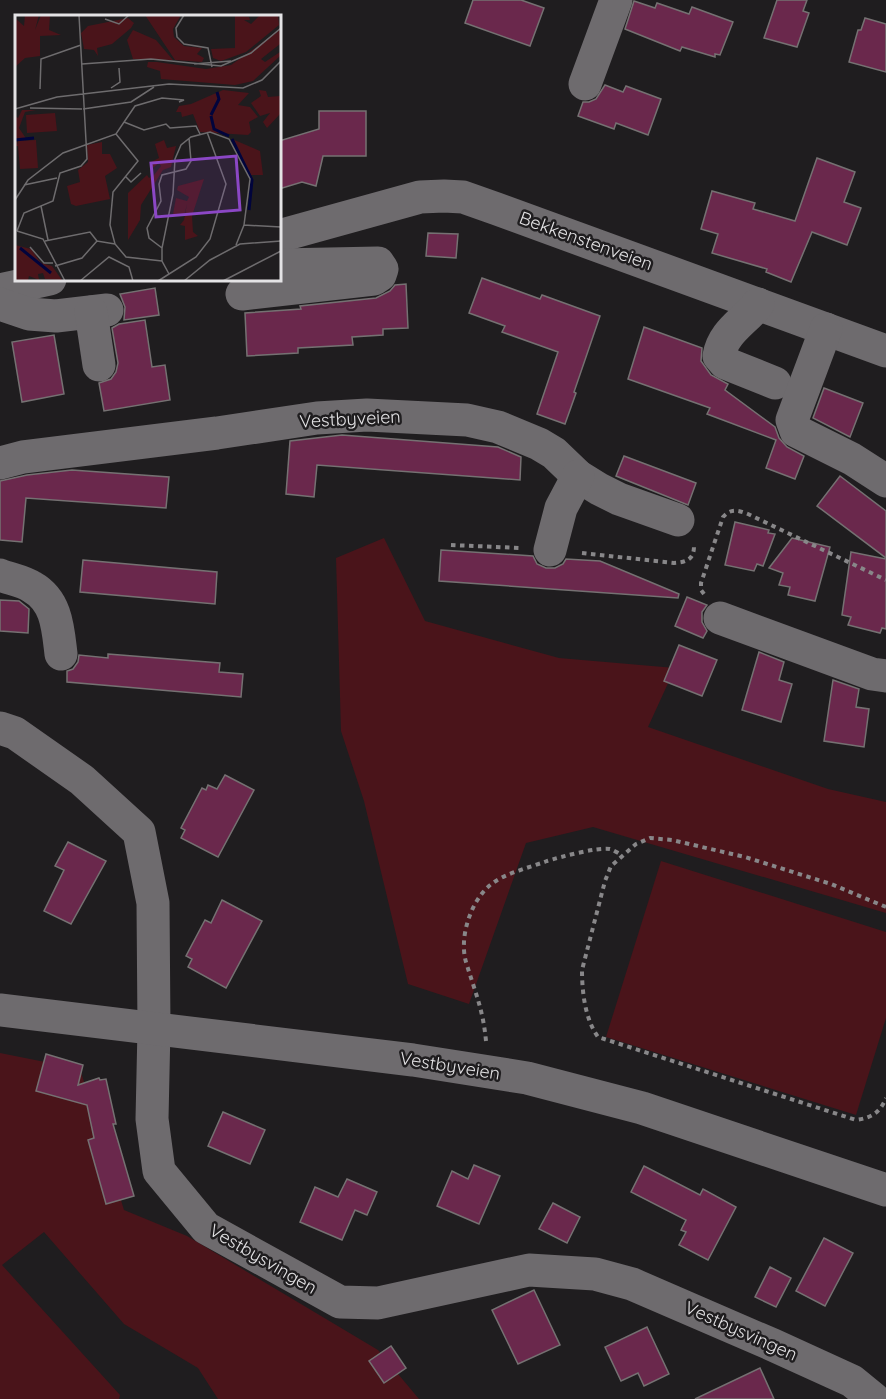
<svg xmlns="http://www.w3.org/2000/svg" width="886" height="1399" font-family="Quicksand,sans-serif">
<rect width="100%" height="100%" fill="#1f1d1f"/>
<!-- green -->
<g fill="#4a141a">
<polygon points="384,538 425,621 559,658 675,668 648,727 828,789 886,802 886,913 593,827 526,843 469,1004 408,984 364,801 341,731 336,558"/>
<polygon points="661,861 886,932 886,1018 856,1115 606,1037"/>
<polygon points="0,1053 80,1069 124,1210 187,1236 378,1350 419,1399 218,1399 198,1368 124,1324 44,1232 2,1265 120,1395 119,1399 0,1399"/>
</g>
<!-- building -->
<g fill="#6a284c" stroke="#757172" stroke-width="1.5">
<polygon points="473,0 521,0 544,8 530,46 465,23"/>
<polygon points="777,0 807,0 803,11 809,13 797,47 764,38"/>
<polygon points="634,1 655,8 657,3 689,14 692,7 733,22 720,55 715,54 715,57 682,47 680,51 625,29"/>
<polygon points="865,18 886,24 886,72 849,62 858,30 861,30"/>
<polygon points="605,85 623,92 626,86 661,99 648,135 616,123 614,129 578,116 583,102 589,102 596,99"/>
<polygon points="319,111 366,111 366,156 323,156 316,186 302,182 279,189 279,141 319,129"/>
<polygon points="817,158 855,172 844,202 861,208 847,245 812,232 791,282 766,272 767,269 712,253 718,234 701,229 712,191 755,203 753,209 795,221"/>
<polygon points="428,233 458,234 456,258 426,256"/>
<polygon points="482,278 540,299 542,295 600,316 574,392 576,393 565,424 537,414 558,352 502,332 505,326 469,313"/>
<polygon points="406,284 408,328 383,329 383,335 352,337 353,345 298,348 298,353 247,356 245,313 301,309 300,306 376,298 390,291 395,285"/>
<polygon points="155,288 159,315 124,320 125,307 120,294"/>
<polygon points="145,320 152,367 165,365 170,400 104,411 99,383 111,379 116,372 118,363 112,328 119,324"/>
<polygon points="644,327 702,348 701,361 711,375 728,384 725,390 775,427 779,438 787,447 804,456 795,479 766,468 776,440 707,414 710,408 628,379"/>
<polygon points="54,335 64,394 22,402 12,342"/>
<polygon points="824,388 863,403 850,437 813,418"/>
<polygon points="342,435 498,447 521,457 520,480 317,465 314,497 286,494 290,441"/>
<polygon points="624,456 696,483 688,505 616,476"/>
<polygon points="72,470 169,477 166,508 26,498 22,542 0,540 0,481 27,475"/>
<polygon points="840,476 886,511 886,558 817,506"/>
<polygon points="735,522 769,530 768,533 775,534 763,566 757,564 754,571 725,565"/>
<polygon points="792,538 830,547 815,601 788,595 790,587 779,585 783,573 769,568"/>
<polygon points="441,550 533,556 537,564 546,568 555,568 563,564 566,559 600,561 679,594 678,598 439,581"/>
<polygon points="851,552 886,559 886,629 882,628 880,633 848,625 851,617 842,615"/>
<polygon points="83,560 217,572 215,604 80,592"/>
<polygon points="687,597 707,605 702,612 702,622 707,631 703,638 675,626"/>
<polygon points="0,600 19,601 29,609 28,633 0,631"/>
<polygon points="679,645 717,660 702,696 664,681"/>
<polygon points="759,652 784,662 779,680 792,684 781,722 742,710"/>
<polygon points="108,654 220,663 219,672 243,674 241,697 67,682 67,671 73,669 78,662 79,655 108,658"/>
<polygon points="833,680 859,689 856,707 869,709 864,747 824,741"/>
<polygon points="225,775 254,790 218,857 181,838 185,830 181,828 202,788 206,790 208,785 217,789"/>
<polygon points="68,842 106,861 71,924 44,911 64,870 55,866"/>
<polygon points="222,900 262,921 226,988 188,967 192,959 186,956 205,920 211,923"/>
<polygon points="46,1054 83,1065 78,1085 99,1078 100,1080 106,1079 116,1124 113,1124 134,1196 106,1204 88,1140 94,1138 87,1105 36,1091"/>
<polygon points="223,1112 265,1130 250,1164 208,1146"/>
<polygon points="474,1165 500,1176 479,1224 437,1206 452,1171 468,1179"/>
<polygon points="644,1166 700,1195 703,1189 736,1207 708,1260 679,1245 686,1232 681,1230 686,1220 631,1192"/>
<polygon points="347,1179 377,1192 367,1215 355,1210 342,1240 300,1222 315,1187 338,1197"/>
<polygon points="553,1203 580,1217 567,1243 539,1229"/>
<polygon points="824,1238 853,1253 825,1306 796,1291"/>
<polygon points="770,1267 791,1278 776,1307 755,1297"/>
<polygon points="534,1290 560,1345 518,1364 492,1310"/>
<polygon points="647,1327 669,1374 644,1386 638,1373 621,1381 605,1347"/>
<polygon points="391,1346 406,1368 384,1383 369,1361"/>
<polygon points="760,1368 774,1399 695,1399"/>
</g>
<g fill="none" stroke-linecap="round" stroke-linejoin="round">
<!-- path -->
<g stroke="#888789" stroke-width="4" stroke-dasharray="4.5 4.5" stroke-linecap="butt">
<polyline points="451,545 520,548"/>
<path d="M582 553 674 563C686 562 694 560 694 546"/>
<path d="M704 594 701 590V583L723 517C731 508 738 510 748 514L886 580"/>
<path d="M886 907 831 884 745 857 672 840 650 838 636 844 611 866 605 881 582 970C582 992 585 1019 598 1037L856 1120C871 1118 880 1113 886 1098"/>
<path d="M486 1041C483 1009 475 992 466 962 459 938 470 903 489 886 504 873 529 868 547 861 560 857 597 847 610 849 614 850 619 854 622 855"/>
</g>
<!-- minor -->
<g stroke="#6e6b6e" stroke-width="33">
<polyline points="585,84 616,0"/>
<polyline points="279,236 420,197 444,196 463,197 497,209 886,351"/>
<polyline points="0,290 50,279"/>
<polyline points="242,294 374,279 380,275 382,269 378,263 279,265"/>
<polyline points="0,304 29,314 56,316 107,310"/>
<path d="M758 304C744 322 723 332 719 356L725 363 775 383"/>
<polyline points="91,312 99,365"/>
<polyline points="826,329 792,420 796,431 852,459 886,481"/>
<polyline points="0,463 23,457 217,433 317,418 367,415 467,420 498,427 539,444 554,453 578,476 599,489 619,499 678,520"/>
<polyline points="550,550 561,508 578,476"/>
<path d="M0 575C10 579 23 581 32 587 57 601 58 629 61 654"/>
<polyline points="720,618 872,674 886,676"/>
<polyline points="0,728 15,733 82,780 139,832 153,903 154,1028 152,1119 159,1171 206,1228 340,1302 378,1303 529,1270 595,1274 632,1284 773,1345 852,1381 874,1399"/>
<polyline points="0,1010 413,1060 527,1078 642,1108 886,1190"/>
</g>
</g>
<g text-anchor="middle" stroke-width="5" stroke-linejoin="round" paint-order="stroke">
<!-- street labels -->
<g font-size="18" fill="#e4e3e5" stroke="#1f1d1f">
<text transform="translate(586 241) rotate(20)" y="6">Bekkenstenveien</text>
<text transform="translate(350 419) rotate(-3)" y="6">Vestbyveien</text>
<text transform="translate(450 1066) rotate(9)" y="6">Vestbyveien</text>
<text transform="translate(263 1259) rotate(30)" y="6">Vestbysvingen</text>
<text transform="translate(741 1331) rotate(24)" y="6">Vestbysvingen</text>
</g>
</g>
<!-- overview -->
<g transform="translate(15 15)">
<rect width="266" height="266" fill="#1f1d1f"/>
<path d="M10 0H24L20 15 26 0H35L34 15 46 20 25 21V41L10 43 0 52V3L9 11ZM130 0H166L158 14 159 22 169 31 187 33 182 39 189 43 187 47 160 45ZM220 0 234 2 235 5H229L236 9 245 0H263L264 10 231 37 206 46 198 43 196 34 220 33ZM113 3 119 8 116 13 97 29 82 33 83 41 79 35 69 34 66 18 73 11ZM118 15 141 25 158 45 118 44 112 25ZM265 15V29L246 44 250 47 265 37V41L238 66 220 70 146 64 145 56 132 52 133 47H142L191 54 216 50ZM208 75 234 78 223 90 235 92 243 102 234 107 236 117 233 120 185 117 178 99 167 102 166 97H161L164 91 176 89ZM244 75 251 76 253 82 265 81V99L252 113 248 107 255 98 245 101 236 88 246 81ZM7 95H21L10 97 4 113 12 125 2 126 3 130V126L21 125 23 153 5 154 3 131H0V101L3 103ZM40 98 42 116 12 118 11 100ZM217 124 245 136 248 160H236ZM149 125 152 133 161 131 156 152 148 155 126 190 125 205 113 225V178L132 160 134 163 139 160 146 151 144 148 135 155 136 147 144 143 140 129ZM87 127V139H95L102 153 90 161 95 184 61 191 56 189 52 171 65 167 63 155 73 147 72 130ZM189 164 177 201 178 217 183 221 170 225V211L165 210 169 205 172 189 169 201 158 199 161 183 172 186 174 182 162 175 163 171ZM0 230 16 234 26 248 37 251 47 265 30 264 28 258 23 259 24 265 14 261 13 265 0 266Z" fill="#4a141a"/>
<path fill="none" stroke="#01043c" stroke-width="3" d="M196 100 204 84 202 77M196 101 199 114 214 121M217 124 237 165 234 195M0 125 19 123M5 233 36 258"/>
<path fill="none" stroke="#6e6c6e" stroke-width="1.5" d="M169 0 161 13 162 22 169 29 193 33 197 52M90 4 104 9 114 0M67 49 136 44 206 51 236 38 266 13M179 49 216 46M96 73 105 67 104 53M25 74 26 44 66 30M15 93 67 94M0 94 42 82 154 69 228 73 247 65 266 46M68 94 116 87 139 72M109 107 129 115 151 109 155 113 181 111 185 119M101 119 123 146 98 177 95 210 100 229 111 242 147 246M111 162 116 167 126 158M9 170 42 163M0 185 13 165 48 138 101 119 120 91 147 83 169 85 164 87M26 191 33 225M2 216 9 198 38 186 45 158 66 151 72 144 64 0M2 216 28 224 50 266M30 226 75 217 82 226M221 230 229 210M15 232 29 248H38M147 233 134 223 132 213 146 186 144 169 147 160 171 154 176 146 174 123M40 251 67 243 82 226 100 229M154 259 147 246V233L158 179 160 144 166 130 176 122 195 117 214 124 235 164 229 210 266 212M65 266 94 242 114 252 118 266M143 266 181 242 195 224 211 169 192 117M169 266 195 245 225 229 266 226M208 266 266 236"/>
<path fill="#8b47c5" fill-opacity="0.15" stroke="#8b47c5" stroke-width="3" d="M221 141 225 195 141 202 136 148Z"/>
<rect width="266" height="266" fill="none" stroke="#e4e3e5" stroke-width="3"/>
</g>
</svg>
